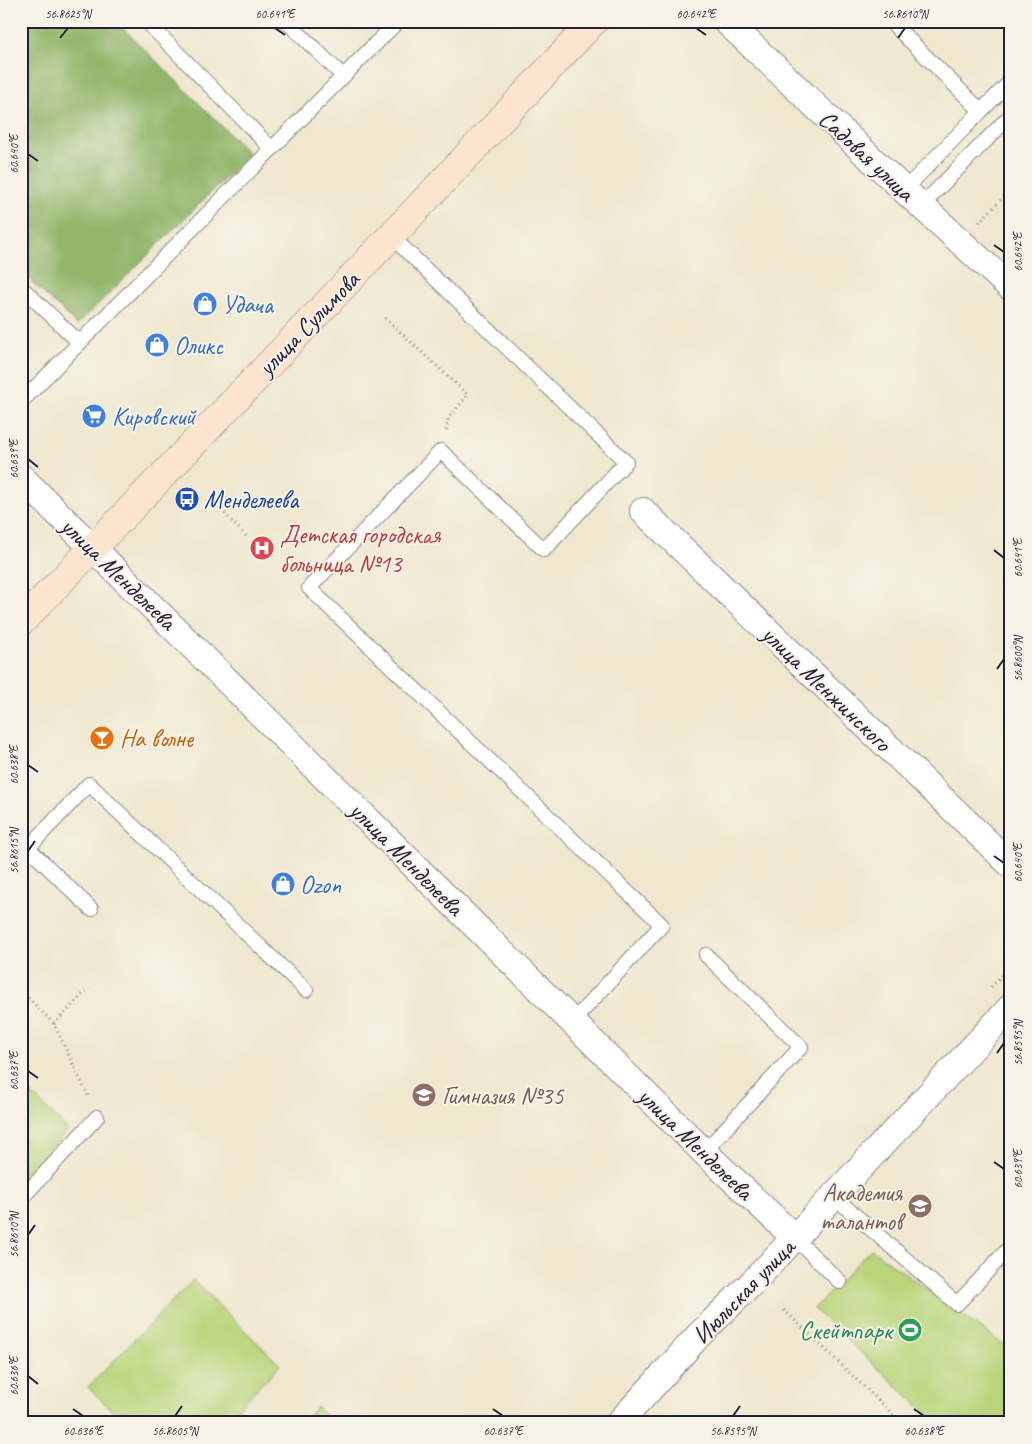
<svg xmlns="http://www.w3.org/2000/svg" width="1032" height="1444" font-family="Caveat,sans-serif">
<rect width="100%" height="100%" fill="#f7f3e8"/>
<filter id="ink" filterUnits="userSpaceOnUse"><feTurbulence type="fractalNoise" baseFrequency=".02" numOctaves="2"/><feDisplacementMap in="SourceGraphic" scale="10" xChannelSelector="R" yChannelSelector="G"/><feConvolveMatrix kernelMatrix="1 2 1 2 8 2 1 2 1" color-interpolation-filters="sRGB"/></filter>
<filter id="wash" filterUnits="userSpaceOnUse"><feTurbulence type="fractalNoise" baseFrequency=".0096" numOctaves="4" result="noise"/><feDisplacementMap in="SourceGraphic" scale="20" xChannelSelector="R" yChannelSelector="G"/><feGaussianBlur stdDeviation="1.12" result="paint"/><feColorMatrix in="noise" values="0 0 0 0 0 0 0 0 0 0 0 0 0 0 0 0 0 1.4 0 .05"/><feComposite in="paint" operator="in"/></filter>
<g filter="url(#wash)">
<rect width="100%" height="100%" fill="#efe7ce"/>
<!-- green -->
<g fill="#b9d57b" stroke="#6e7c5b">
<polygon points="21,1049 25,1087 68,1130 21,1181"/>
<polygon points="871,1249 1011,1350 1011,1423 937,1423 814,1309"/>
<polygon points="193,1280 280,1365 224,1423 125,1423 88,1387"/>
<polygon points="317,1407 333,1423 302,1423"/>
</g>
<!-- forest -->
<polygon fill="#92b66b" stroke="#5a6c53" points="21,21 116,21 250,154 77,325 21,272"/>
</g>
<g filter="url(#ink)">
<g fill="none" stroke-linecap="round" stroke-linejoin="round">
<defs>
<g id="service">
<polyline points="146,21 272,149"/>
<polyline points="286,21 343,76"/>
<polyline points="890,21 981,111 904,190"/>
<polyline points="981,111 1011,81"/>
<polyline points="921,206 1011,115"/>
<polyline points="391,236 626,462 544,550 441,451 309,588 662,925 572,1022"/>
<polyline points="21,287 80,343"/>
<polyline points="21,402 398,21"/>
<polyline points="22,842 91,909"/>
<polyline points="28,848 89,784 306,990"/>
<polyline points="704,1152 801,1047 706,955"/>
<polyline points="833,1196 957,1304 1011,1246"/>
<polyline points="21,1199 97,1117"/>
<polyline points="795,1238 840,1282"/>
</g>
<g id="minor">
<polyline points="726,21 904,190 1011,288"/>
<polyline points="21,477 704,1152 795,1238"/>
<polyline points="643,511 1011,865"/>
<polyline points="619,1423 699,1335 754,1281 1011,1007"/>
</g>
<path id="secondary" d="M21 622C214 424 404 223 594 21"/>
</defs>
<!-- service casing -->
<use href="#service" stroke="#888484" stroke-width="16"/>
<!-- minor casing -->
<use href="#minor" stroke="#888484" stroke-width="28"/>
<!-- secondary casing -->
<use href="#secondary" stroke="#888484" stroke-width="29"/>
<!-- path -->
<g stroke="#888484" stroke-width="3" stroke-dasharray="1 4" stroke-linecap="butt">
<polyline points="979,222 1006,195"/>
<polyline points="385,318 468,395 448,419 446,431"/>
<polyline points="211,499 246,536"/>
<polyline points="991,987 1011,965"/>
<polyline points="21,991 54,1024 89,1098"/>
<polyline points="54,1024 89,988"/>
<polyline points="784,1310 902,1423"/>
</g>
<!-- service -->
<use href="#service" stroke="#fff" stroke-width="14"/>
<!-- minor -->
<use href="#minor" stroke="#fff" stroke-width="26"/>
<!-- secondary -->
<use href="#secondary" stroke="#fce5cf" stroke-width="28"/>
</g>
</g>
<!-- ticks -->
<path fill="none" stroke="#22223b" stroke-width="2" d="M275 28 285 35M696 28 706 35M60 38 68 28M898 38 905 28M28 154 38 161M994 245 1004 252M28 459 38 467M994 550 1004 558M997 669 1004 659M28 765 38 772M28 851 35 841M994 856 1004 863M997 1053 1004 1043M28 1071 38 1078M994 1162 1004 1169M28 1235 35 1225M28 1376 38 1384M73 1409 83 1416M493 1409 503 1416M914 1409 924 1416M175 1416 182 1406M733 1416 740 1406"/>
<!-- icons -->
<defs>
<symbol id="shop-disc" viewBox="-11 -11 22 22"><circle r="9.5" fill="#3f7fe0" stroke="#f7f3e8"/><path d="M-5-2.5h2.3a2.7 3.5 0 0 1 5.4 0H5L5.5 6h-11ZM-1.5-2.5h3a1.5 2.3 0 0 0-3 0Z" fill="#fff"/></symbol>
<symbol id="supermarket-disc" viewBox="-11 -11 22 22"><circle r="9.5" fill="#3f7fe0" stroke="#f7f3e8"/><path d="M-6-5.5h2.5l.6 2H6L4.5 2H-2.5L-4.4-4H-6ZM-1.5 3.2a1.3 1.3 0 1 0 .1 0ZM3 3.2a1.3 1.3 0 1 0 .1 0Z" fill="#fff"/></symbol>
<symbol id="bus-disc" viewBox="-11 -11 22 22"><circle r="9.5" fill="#1a4fb4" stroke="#f7f3e8"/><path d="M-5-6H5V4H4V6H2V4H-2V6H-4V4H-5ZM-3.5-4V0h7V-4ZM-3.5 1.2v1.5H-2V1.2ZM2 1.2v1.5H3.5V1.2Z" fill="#fff"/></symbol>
<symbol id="hospital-disc" viewBox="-11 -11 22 22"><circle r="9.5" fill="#e0444e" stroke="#f7f3e8"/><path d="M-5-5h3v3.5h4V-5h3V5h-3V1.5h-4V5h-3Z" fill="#fff"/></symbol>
<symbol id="bar-disc" viewBox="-11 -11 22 22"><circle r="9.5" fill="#e8710a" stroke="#f7f3e8"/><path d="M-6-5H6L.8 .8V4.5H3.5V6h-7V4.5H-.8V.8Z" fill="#fff"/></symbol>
<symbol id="school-disc" viewBox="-11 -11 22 22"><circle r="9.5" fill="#8d6e63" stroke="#f7f3e8"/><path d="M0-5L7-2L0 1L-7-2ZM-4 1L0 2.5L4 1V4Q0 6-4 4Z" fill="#fff"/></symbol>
<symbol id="stadium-disc" viewBox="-11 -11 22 22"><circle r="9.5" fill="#2e9e5b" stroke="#f7f3e8"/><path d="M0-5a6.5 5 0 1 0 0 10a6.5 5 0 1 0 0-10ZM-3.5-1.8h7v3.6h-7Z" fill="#fff"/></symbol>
</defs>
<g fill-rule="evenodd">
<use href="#shop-disc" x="191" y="290" width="28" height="28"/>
<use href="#shop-disc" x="143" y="331" width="28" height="28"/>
<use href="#supermarket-disc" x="80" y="402" width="28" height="28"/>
<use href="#bus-disc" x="173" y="485" width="28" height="28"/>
<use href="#hospital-disc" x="248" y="534" width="28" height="28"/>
<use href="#bar-disc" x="88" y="724" width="28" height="28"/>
<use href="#shop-disc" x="269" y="870" width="28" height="28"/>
<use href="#school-disc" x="410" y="1081" width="28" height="28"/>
<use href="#school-disc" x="906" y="1192" width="28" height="28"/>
<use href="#stadium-disc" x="896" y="1316" width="28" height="28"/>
</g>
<g text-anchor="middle" stroke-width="4" stroke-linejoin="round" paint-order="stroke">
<!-- street labels -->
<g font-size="25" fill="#22223b" stroke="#f7f3e8">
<text transform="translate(867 155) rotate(43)" y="9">Садовая улица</text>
<text transform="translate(308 323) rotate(-46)" y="9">улица Сулимова</text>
<text transform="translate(119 573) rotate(44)" y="9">улица Менделеева</text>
<text transform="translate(827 688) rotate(44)" y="9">улица Менжинского</text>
<text transform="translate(407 858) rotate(45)" y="9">улица Менделеева</text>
<text transform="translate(696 1143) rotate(44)" y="9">улица Менделеева</text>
<text transform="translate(743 1291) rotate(-46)" y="9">Июльская улица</text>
</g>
<!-- shop labels -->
<g font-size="25" fill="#366cbe" stroke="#f7f3e8" text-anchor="start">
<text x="222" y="313">Удача</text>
<text x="174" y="354">Оликс</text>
<text x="112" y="425">Кировский</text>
<text x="300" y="893">Ozon</text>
</g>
<!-- transit labels -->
<g font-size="25" fill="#164399" stroke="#f7f3e8" text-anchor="start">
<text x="204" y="508">Менделеева</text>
</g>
<!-- health labels -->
<g font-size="25" fill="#be3a42" stroke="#f7f3e8" text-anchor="start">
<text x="280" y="543">Детская городская<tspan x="280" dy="29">больница №13</tspan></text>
</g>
<!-- food labels -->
<g font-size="25" fill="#c56008" stroke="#f7f3e8" text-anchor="start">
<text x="120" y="747">На волне</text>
</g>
<!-- education labels -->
<g font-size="25" fill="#785e54" stroke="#f7f3e8" text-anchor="start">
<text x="442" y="1104">Гимназия №35</text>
<text x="902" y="1201" text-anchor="end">Академия<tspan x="902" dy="29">талантов</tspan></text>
</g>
<!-- leisure labels -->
<g font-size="25" fill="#27864d" stroke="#f7f3e8" text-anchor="end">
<text x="892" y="1339">Скейтпарк</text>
</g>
</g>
<!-- margin -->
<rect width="1032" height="1444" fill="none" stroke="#f7f3e8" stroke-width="55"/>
<rect x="28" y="28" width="976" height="1388" fill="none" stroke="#22223b" stroke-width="2"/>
<g font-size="12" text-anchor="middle" fill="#22223b">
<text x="68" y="18">56.8625°N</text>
<text x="275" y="18">60.641°E</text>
<text x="696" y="18">60.642°E</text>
<text x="905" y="18">56.8610°N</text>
<text transform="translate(14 154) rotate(-90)" y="4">60.640°E</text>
<text transform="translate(1018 252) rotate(-90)" y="4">60.642°E</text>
<text transform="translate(14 459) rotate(-90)" y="4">60.639°E</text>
<text transform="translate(1018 558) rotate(-90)" y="4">60.641°E</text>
<text transform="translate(1018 659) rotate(-90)" y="4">56.8600°N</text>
<text transform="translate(14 765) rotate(-90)" y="4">60.638°E</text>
<text transform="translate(14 851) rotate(-90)" y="4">56.8615°N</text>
<text transform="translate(1018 863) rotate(-90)" y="4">60.640°E</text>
<text transform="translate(1018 1043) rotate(-90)" y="4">56.8595°N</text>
<text transform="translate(14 1071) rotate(-90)" y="4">60.637°E</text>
<text transform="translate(1018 1169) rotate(-90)" y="4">60.639°E</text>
<text transform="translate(14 1235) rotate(-90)" y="4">56.8610°N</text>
<text transform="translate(14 1376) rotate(-90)" y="4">60.636°E</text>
<text x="83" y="1435">60.636°E</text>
<text x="175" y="1435">56.8605°N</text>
<text x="503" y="1435">60.637°E</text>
<text x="733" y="1435">56.8595°N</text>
<text x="924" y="1435">60.638°E</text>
</g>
</svg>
